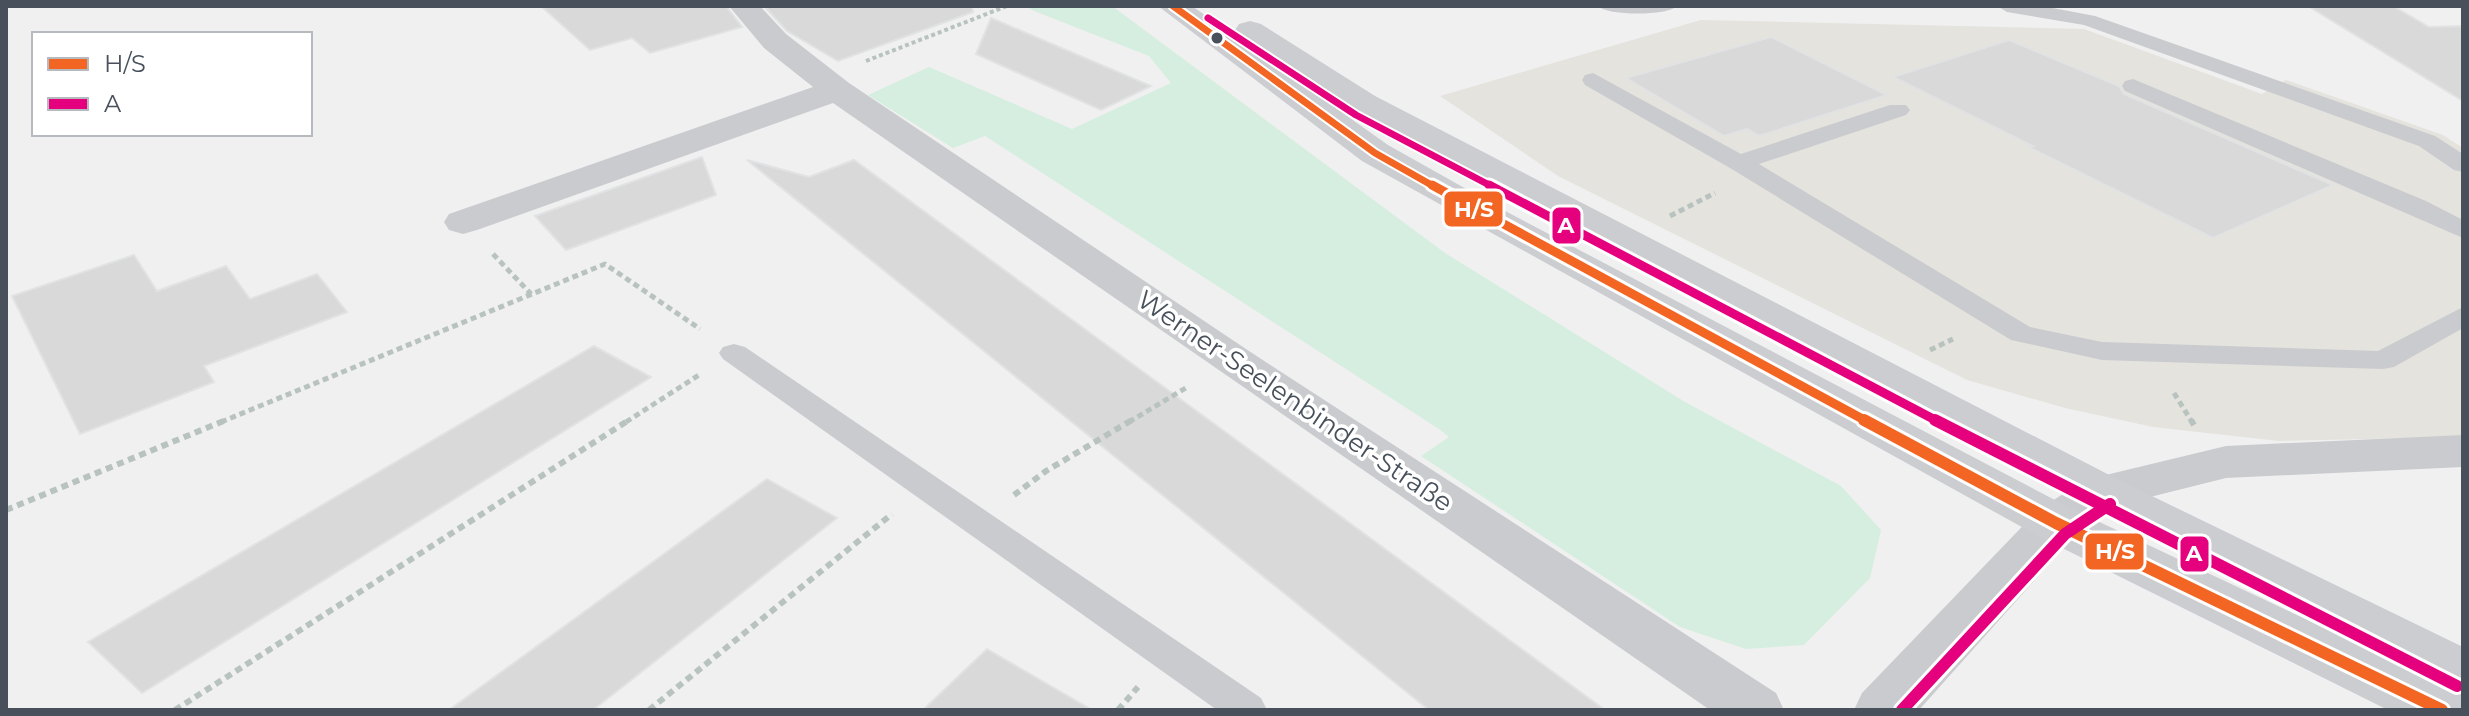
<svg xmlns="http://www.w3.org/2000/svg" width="2469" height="716" font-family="Montserrat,sans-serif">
<rect width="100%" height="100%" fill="#f0f0f0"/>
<!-- commercial -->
<polygon fill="#e5e3de" points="1701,20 2084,29 2262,94 2286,80 2443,135 2463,148 2463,437 2279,441 2153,427 2065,408 1967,380 1558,176 1440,96"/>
<!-- green -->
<polygon fill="#d5eee0" points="1037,6 1112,6 1445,253 1685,402 1841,486 1881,530 1870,578 1804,645 1746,649 1680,627 1421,456 1449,437 1439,429 985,136 953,148 868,95 929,67 1072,129 1171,83 1149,56 1029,9"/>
<!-- building -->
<g fill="#d9d9da" stroke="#e1e2e3" stroke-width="2">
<polygon points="541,6 726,6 742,27 650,53 632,38 590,50"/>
<polygon points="764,6 972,6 973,12 838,61 787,31"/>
<polygon points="2308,6 2393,6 2429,27 2463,26 2463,101"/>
<polygon points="991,18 1151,86 1101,110 976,54"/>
<polygon points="1771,37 1887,95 1759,136 1747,129 1724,136 1626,78"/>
<polygon points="2009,40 2119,86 2124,94 2333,185 2213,238 2028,147 2033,146 1893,77"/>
<polygon points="702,157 716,195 566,250 535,216"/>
<polygon points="747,160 809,177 854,160 1605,710 1429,710"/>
<polygon points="134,255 157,291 226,266 250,299 317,274 347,312 204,366 214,382 80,434 12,296"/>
<polygon points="594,346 651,377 142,693 88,642"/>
<polygon points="767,479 837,518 593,710 449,710"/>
<polygon points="987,649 1092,710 923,710"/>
</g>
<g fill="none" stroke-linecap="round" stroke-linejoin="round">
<!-- path-far2 -->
<polyline stroke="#b8c3c0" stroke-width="4" stroke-dasharray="4 3" stroke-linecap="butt" points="866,61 1007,6"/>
<!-- path-far1 -->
<g stroke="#b8c3c0" stroke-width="5" stroke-dasharray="6 4" stroke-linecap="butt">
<polyline points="1670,216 1715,193"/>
<polyline points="493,254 531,294"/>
<polyline points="1930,350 1953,339"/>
<polyline points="2174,393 2192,422"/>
<polyline points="221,422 605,264 700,329"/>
<polyline points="626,422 699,375"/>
<polyline points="1129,422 1189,386"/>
</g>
<!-- path -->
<g stroke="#b8c3c0" stroke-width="6" stroke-dasharray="7 5" stroke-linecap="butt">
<polyline points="2191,420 2194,425"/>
<polyline points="1014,495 1046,471 1132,420"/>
<polyline points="6,510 226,420"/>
<polyline points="175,710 629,420"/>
<polyline points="649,710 892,514"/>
<polyline points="1118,710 1138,687"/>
</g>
<!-- service -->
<g fill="#cacbce" fill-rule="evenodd">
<path d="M1598 6H1677C1668 16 1607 16 1598 6Z"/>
<polygon points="1997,6 2042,6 2095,16 2435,136 2463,154 2463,172 2454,170 2419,146 2084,25 2007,12"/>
<polygon points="1593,73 1741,154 1890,105 1906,105 1910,110 1906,115 1759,164 2030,327 2102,342 2378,351 2463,307 2463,328 2394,367 2383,369 2102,360 2011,340 1730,168 1585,85 1582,80 1585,75"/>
<polygon points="2133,79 2426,201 2463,220 2463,238 2125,91 2122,86 2125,81"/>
<polygon points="734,344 745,347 1261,698 1267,710 1217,710 723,359 719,353 723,347"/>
</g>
<!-- minor -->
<g fill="#cacbce" fill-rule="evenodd">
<polygon points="729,6 760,6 786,34 849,83 1249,351 1776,693 1784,710 1710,710 833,103 477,230 463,234 449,230 444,222 449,214 813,87 764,48"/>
<polygon points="2056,505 2074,510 2081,523 2074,536 1919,710 1854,710 1862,693 2038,510"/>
</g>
<!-- tertiary -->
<polygon fill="#cacbce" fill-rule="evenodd" points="2463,435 2463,467 2226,478 2118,505 2074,536 2056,541 2038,536 2031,523 2038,510 2085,480 2226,446"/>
<!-- secondary -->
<polygon fill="#cbcdd0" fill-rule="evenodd" points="1158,6 1192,6 1388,145 1509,213 2074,510 2329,630 2085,504 1351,110 1239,36 1235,30 1239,24 1250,21 1261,24 1375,96 2119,480 2463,647 2463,710 2388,710 2038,536 1362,161"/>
<defs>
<polyline id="bus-1-far2" points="1173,6 1375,153 1435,187"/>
<polyline id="bus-1-far1" points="1432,185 1868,422"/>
<polyline id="bus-1" points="1864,420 2056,523 2442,710"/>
<polyline id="bus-2-far2" points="1208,18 1356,115 1493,187"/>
<polyline id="bus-2-far1" points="1489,185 1939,422"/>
<g id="bus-2">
<polyline points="1935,420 2457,686"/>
<polyline points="1902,710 2065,534 2110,504"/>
</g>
</defs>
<!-- bus-1-far2 casing -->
<use href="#bus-1-far2" stroke="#fff" stroke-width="11"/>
<!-- bus-1-far1 casing -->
<use href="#bus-1-far1" stroke="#fff" stroke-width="15"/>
<!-- bus-1 casing -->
<use href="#bus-1" stroke="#fff" stroke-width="18"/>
<!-- bus-2-far2 casing -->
<use href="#bus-2-far2" stroke="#fff" stroke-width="11"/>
<!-- bus-2-far1 casing -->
<use href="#bus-2-far1" stroke="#fff" stroke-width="15"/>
<!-- bus-2 casing -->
<use href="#bus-2" stroke="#fff" stroke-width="18"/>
<!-- bus-1-far2 -->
<use href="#bus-1-far2" stroke="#f26522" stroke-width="7"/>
<!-- bus-1-far1 -->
<use href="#bus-1-far1" stroke="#f26522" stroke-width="9"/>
<!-- bus-1 -->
<use href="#bus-1" stroke="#f26522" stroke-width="12"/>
<!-- bus-2-far2 -->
<use href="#bus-2-far2" stroke="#e5007d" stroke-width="7"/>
<!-- bus-2-far1 -->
<use href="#bus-2-far1" stroke="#e5007d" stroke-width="9"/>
<!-- bus-2 -->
<use href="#bus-2" stroke="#e5007d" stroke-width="12"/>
</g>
<!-- markers -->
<circle fill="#48515b" stroke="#fff" stroke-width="3" cx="1217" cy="38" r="7"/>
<g text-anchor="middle" stroke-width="7" stroke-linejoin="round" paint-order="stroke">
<!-- street labels -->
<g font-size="26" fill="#48515b" stroke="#fff">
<text transform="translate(1295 401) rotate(34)" y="9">Werner-Seelenbinder-Straße</text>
</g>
</g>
<g stroke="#fff" stroke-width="3">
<rect x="1443" y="190" width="61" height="38" rx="8" fill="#f26522"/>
<rect x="1551" y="206" width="31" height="39" rx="8" fill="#e5007d"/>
<rect x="2084" y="532" width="61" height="39" rx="8" fill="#f26522"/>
<rect x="2179" y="535" width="31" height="38" rx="8" fill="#e5007d"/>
</g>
<g font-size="22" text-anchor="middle" font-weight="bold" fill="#fff">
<text x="1474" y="217">H/S</text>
<text x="1566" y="233">A</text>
<text x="2115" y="559">H/S</text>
<text x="2194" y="561">A</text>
</g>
<!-- border -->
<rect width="2469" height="716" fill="none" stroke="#48515b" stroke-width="16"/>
<!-- legend -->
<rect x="32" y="32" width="280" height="104" fill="#ffffff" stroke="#b6b9bd" stroke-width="2"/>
<rect x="48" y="58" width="40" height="12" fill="#f26522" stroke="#b6b9bd" stroke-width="2"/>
<text x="104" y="72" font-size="24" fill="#48515b">H/S</text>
<rect x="48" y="98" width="40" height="12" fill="#e5007d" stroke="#b6b9bd" stroke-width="2"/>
<text x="104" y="112" font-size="24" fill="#48515b">A</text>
</svg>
